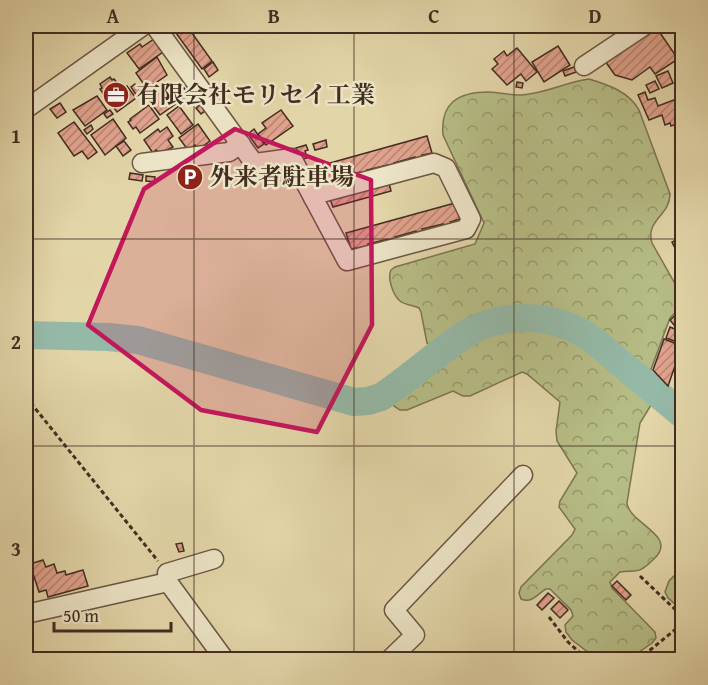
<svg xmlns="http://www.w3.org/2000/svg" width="708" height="685" font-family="'Gentium Book Plus','Noto Serif JP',serif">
<defs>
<pattern id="forest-crowns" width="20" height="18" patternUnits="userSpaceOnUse" patternTransform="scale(1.5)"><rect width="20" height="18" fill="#b6bc85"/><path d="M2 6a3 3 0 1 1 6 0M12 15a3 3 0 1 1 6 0" fill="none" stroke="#96996c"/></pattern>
<pattern id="building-hatch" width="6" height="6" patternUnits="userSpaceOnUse" patternTransform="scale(1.5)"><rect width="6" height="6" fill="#e0a28c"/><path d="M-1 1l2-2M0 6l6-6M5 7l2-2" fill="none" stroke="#b78472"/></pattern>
</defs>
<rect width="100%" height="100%" fill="#e2d5a8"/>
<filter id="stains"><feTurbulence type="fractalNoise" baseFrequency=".00333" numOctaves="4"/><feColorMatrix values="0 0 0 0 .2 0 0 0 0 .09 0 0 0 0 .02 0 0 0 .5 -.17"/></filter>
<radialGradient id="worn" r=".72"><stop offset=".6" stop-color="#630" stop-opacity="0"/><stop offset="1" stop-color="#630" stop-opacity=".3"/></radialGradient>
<!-- forest -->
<g fill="url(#forest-crowns)" stroke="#7c7453" stroke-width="1.5">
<path d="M589 79C609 85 629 92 639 110L670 194C670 216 645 220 652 243L682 296V306L670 318 650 372 648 374H643C628 361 613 346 597 335 544 299 486 309 438 347L434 348 427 343 421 312 419 308C413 305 405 305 400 301 393 295 387 278 391 270L395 267 475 244 484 223 443 135C440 103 458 92 489 92 500 92 510 96 521 95 544 94 566 82 589 79Z"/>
<path d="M513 324C567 324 587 342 626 375 635 382 648 390 654 400L640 423 627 503C629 524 679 535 654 559 638 574 640 570 620 572L610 582 612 588 655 632 656 638 652 643 629 659H597L572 640 566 632 565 625 573 616 571 610 550 589H546C537 594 532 604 521 599L519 593 521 587 572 535 575 529 559 507 560 501 577 473 557 441 556 431 560 402 527 374 522 372 470 396H463L453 391 407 410H400L394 406V399L397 393C435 364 465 334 513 324Z"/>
<polygon points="682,568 682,610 668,598 665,592 669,581"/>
</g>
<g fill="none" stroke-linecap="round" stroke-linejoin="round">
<!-- river -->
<path stroke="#95b9a7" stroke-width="28" d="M26 335 108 337 138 340 354 402 368 401 381 397C412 377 438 351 469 332 501 314 543 314 575 329 592 337 605 350 619 362 640 379 661 397 682 414"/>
</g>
<!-- building -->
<g fill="url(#building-hatch)" stroke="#432c21" stroke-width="1.5">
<polygon points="187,26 212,61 202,69 176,33"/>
<polygon points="675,26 682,26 682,35"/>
<polygon points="656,27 678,59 655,74 650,67 632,80 615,75 605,61"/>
<polygon points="154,39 163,52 139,69 127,53 140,44 142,47"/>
<polygon points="558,46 570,65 544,82 532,62"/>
<polygon points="517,48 537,72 526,81 521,74 507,85 492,69 498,64 494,59 504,51 507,56"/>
<polygon points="157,57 167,75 147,89 136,73"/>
<polygon points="213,62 218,70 209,77 204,69"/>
<polygon points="574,67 576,72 565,76 563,71"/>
<polygon points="668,71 673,83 662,88 656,76"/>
<polygon points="110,77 112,80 114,79 122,89 127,86 136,98 117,112 100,89 102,88 100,84"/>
<polygon points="655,81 659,89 650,93 646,85"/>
<polygon points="517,82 523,83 522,88 516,87"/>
<polygon points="135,84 142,93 137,96 131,87"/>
<polygon points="164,84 177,103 160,115 148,99 151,97 149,94"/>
<polygon points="184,88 189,95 180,100 176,94"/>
<polygon points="645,92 648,100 655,98 658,106 679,98 682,109 682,122 671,126 670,123 665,125 662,115 649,120 638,95"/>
<polygon points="97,96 107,110 85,126 73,110"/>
<polygon points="60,103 66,112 57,118 50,109"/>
<polygon points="201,104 205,111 201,114 196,108"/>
<polygon points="149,105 159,119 140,133 136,127 133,129 128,122 131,120 130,119"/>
<polygon points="179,106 193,125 181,134 167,115"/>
<polygon points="110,110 113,114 107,118 104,114"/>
<polygon points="281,110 293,126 266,145 258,134 266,128 262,123"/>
<polygon points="113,119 126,138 105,155 91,135"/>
<polygon points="74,122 97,152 88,159 82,151 74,156 58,133"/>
<polygon points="198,124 210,141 199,149 195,145 188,150 179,138"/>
<polygon points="91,125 93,129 87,134 84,130"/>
<polygon points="167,127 173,136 168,140 173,147 159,154 156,150 153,153 144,140 158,129 160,132"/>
<polygon points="254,129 264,144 258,148 248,134"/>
<polygon points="427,136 432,153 422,155 422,158 416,159 415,157 394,163 395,165 388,167 388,165 367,170 368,172 361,174 360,172 340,177 341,180 323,182 319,166"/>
<polygon points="326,140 327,147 315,150 313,144"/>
<polygon points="124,141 131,150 123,156 116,146"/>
<polygon points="306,145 308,150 305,151 307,158 299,160 296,148"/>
<polygon points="130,173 143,175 142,181 129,179"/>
<polygon points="146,176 155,177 155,182 146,181"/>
<polygon points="389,183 391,191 333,207 330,199"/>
<polygon points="455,203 460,219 450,222 450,224 443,226 443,224 422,229 423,231 416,234 416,231 395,237 396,239 389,241 388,239 368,244 369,246 351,249 346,233"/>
<polygon points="682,237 682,255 679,256 672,242"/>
<polygon points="682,309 682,327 678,330 670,320"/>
<polygon points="670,327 682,332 682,339 680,343 666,338"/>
<polygon points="664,339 682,346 668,386 653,370"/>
<polygon points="182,543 184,551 179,552 176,544"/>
<polygon points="43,560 46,567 54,564 57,573 65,571 66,575 83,570 88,586 48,597 46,590 39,592 30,564"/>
<polygon points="617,581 631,595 626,600 612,586"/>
<polygon points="548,593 554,598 542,610 537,605"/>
<polygon points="559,601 568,610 560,618 551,609"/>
</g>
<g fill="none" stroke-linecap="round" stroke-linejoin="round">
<defs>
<g id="minor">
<polyline points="155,26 254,163 292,158 347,261 466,229 471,219 446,168 434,163 321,193 313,198"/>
<polyline points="584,66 644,26"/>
<polyline points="26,109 143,26"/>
<polyline points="142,163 229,152 241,144"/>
<polyline points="168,582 167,573 214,559"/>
<polyline points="26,614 168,582 225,660"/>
<polyline points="389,660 415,635 394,610 523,475"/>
</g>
</defs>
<!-- minor casing -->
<use href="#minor" stroke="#6b5643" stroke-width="21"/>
<!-- path -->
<g stroke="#432c21" stroke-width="3" stroke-dasharray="4.5 3" stroke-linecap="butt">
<polyline points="26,397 158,561"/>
<polyline points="640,576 682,616"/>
<polyline points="549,617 568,642 588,660"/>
<polyline points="638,660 682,624"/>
</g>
<!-- minor -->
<use href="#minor" stroke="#ece4c6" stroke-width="18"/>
</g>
<!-- marked area -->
<path fill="#c2185b" fill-opacity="0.2" stroke="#c2185b" stroke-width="4.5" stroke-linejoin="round" d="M235 129 371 180 372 325 317 432 201 410 88 325 144 189Z"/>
<!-- grid -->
<path fill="none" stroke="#432c21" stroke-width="1.5" stroke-opacity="0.55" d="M194 26V660M354 26V660M514 26V660M26 239H682M26 446H682"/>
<!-- icons -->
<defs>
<symbol id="office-disc" viewBox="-11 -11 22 22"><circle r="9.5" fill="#8f2418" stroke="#ece4c6"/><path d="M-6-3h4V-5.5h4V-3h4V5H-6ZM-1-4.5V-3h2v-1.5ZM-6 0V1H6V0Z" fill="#fff"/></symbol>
<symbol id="parking-disc" viewBox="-11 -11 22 22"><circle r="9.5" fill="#8f2418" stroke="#ece4c6"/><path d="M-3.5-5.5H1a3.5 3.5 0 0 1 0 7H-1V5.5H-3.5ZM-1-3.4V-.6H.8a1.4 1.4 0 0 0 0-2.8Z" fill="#fff"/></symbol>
</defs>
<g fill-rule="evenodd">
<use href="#office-disc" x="101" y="80" width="30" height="30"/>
<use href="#parking-disc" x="175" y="162" width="30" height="30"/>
</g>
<g text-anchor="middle" stroke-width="5" stroke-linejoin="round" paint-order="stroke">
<!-- poi labels -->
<g font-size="24" font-weight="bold" fill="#432c21" stroke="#ece4c6" text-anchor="start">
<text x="136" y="103">有限会社モリセイ工業</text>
<text x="210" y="185">外来者駐車場</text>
</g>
</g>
<!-- margin -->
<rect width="708" height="685" fill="none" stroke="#e2d5a8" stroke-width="66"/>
<!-- scale -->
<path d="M54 622v9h117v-9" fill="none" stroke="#432c21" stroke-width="3"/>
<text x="63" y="622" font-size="18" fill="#432c21" stroke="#ece4c6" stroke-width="4.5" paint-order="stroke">50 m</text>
<rect x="33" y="33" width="642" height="619" fill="none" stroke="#432c21" stroke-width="2"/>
<g font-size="20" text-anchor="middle" font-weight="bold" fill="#432c21">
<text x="113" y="23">A</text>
<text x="274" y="23">B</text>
<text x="434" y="23">C</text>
<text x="595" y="23">D</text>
<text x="16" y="143">1</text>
<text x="16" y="349">2</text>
<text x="16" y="556">3</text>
</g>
<rect width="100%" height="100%" filter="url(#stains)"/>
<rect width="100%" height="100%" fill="url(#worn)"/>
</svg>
